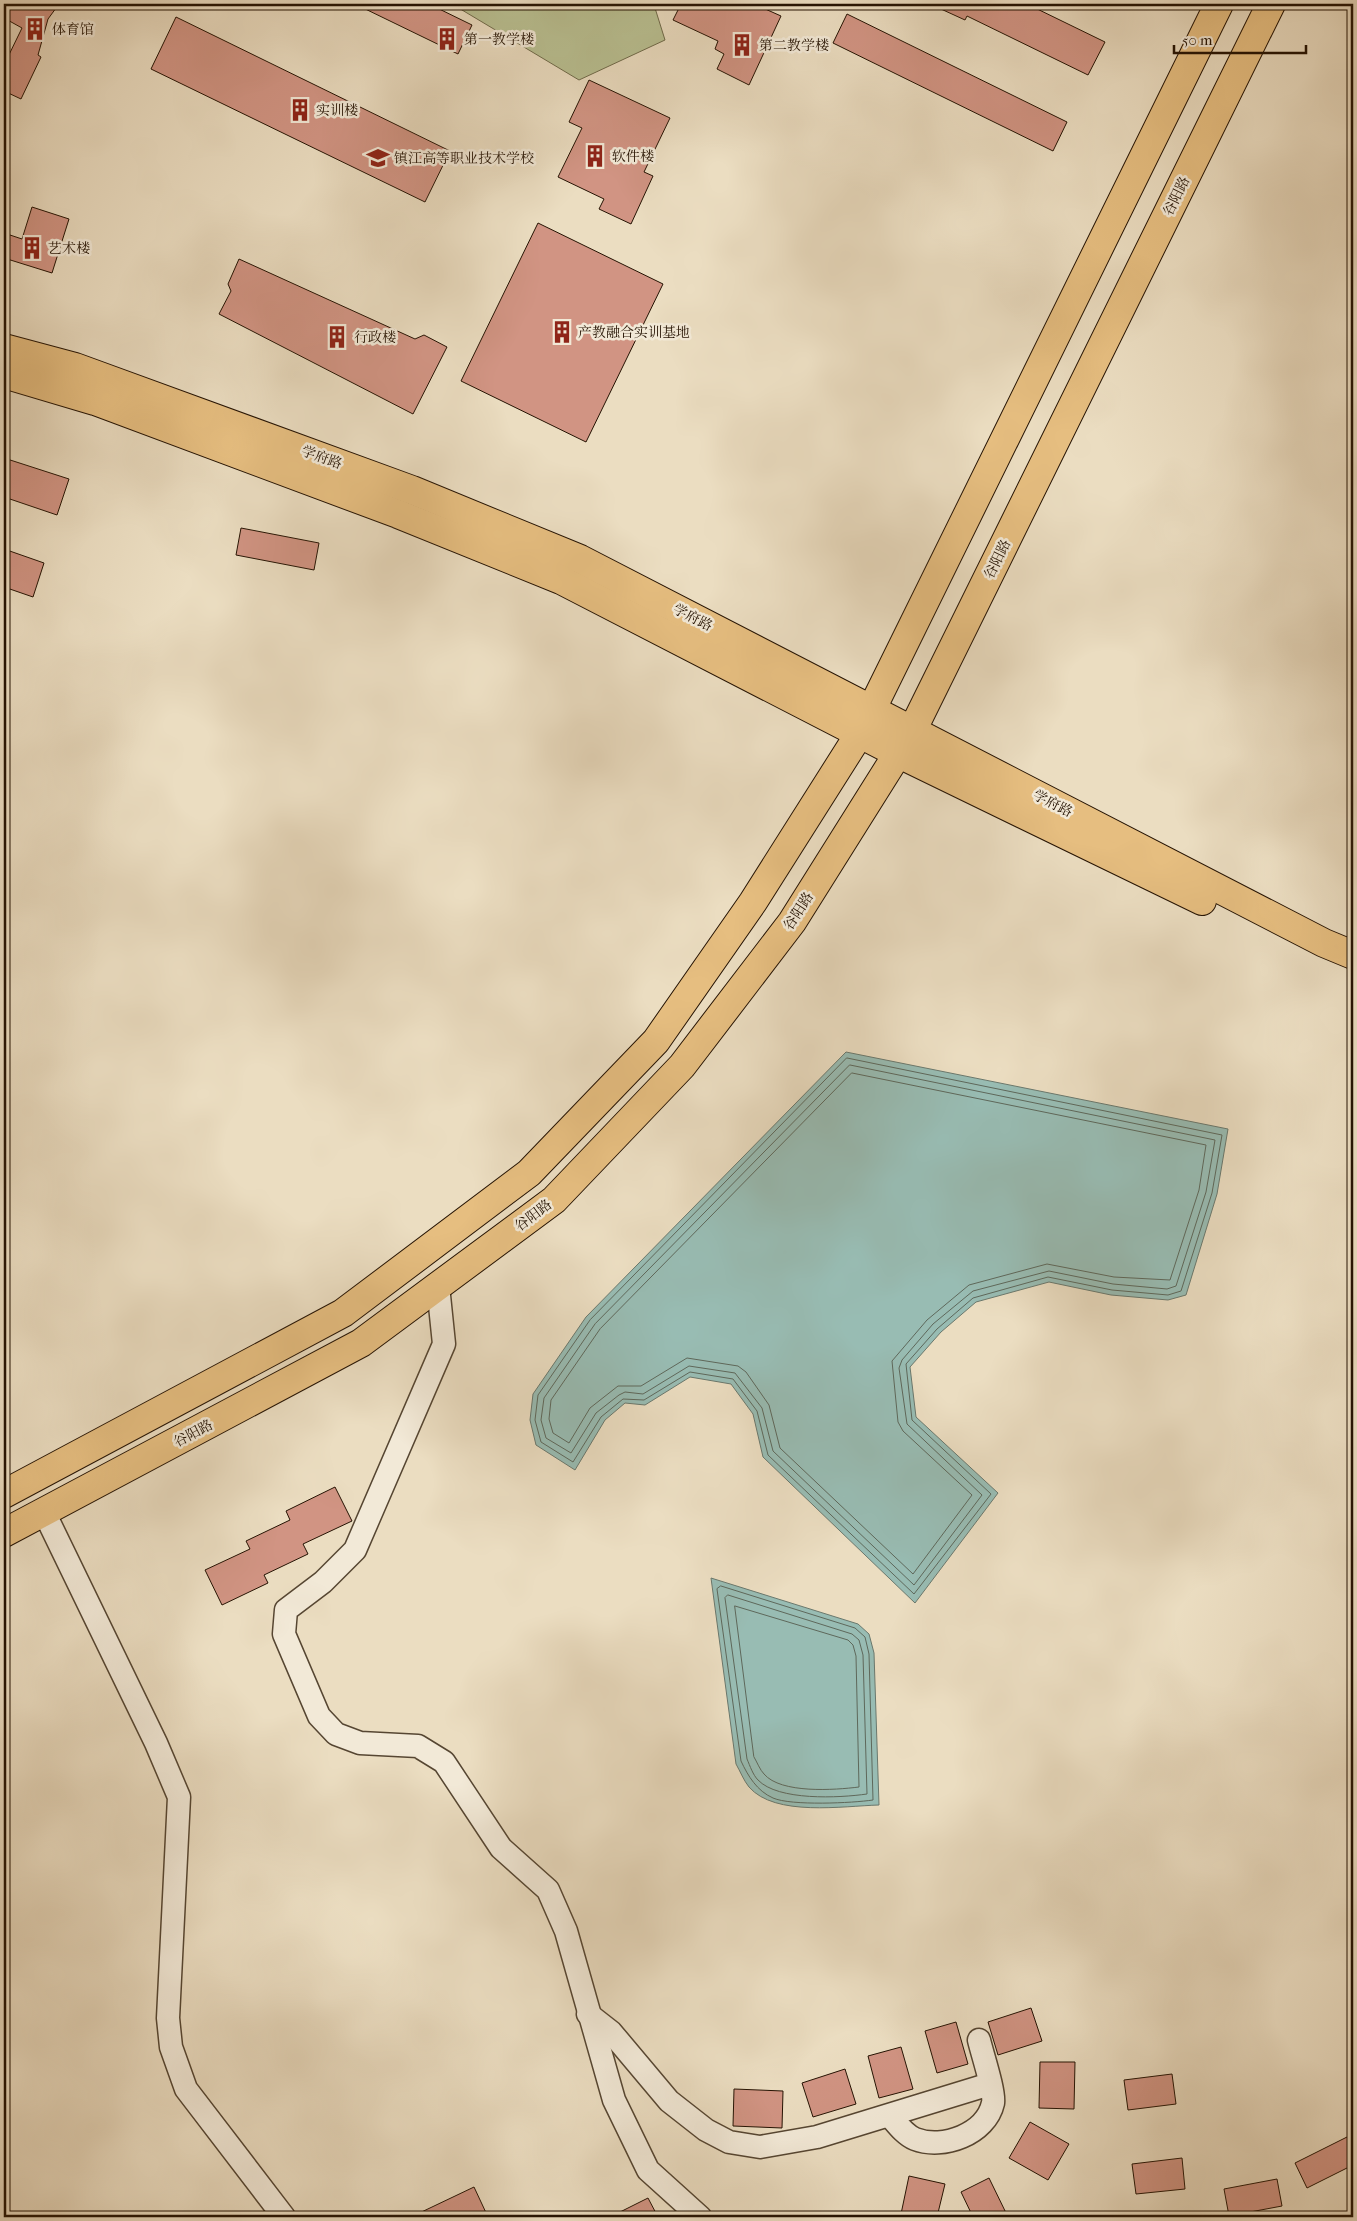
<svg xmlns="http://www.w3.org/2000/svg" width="1357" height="2221" font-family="'IM FELL French Canon','Noto Serif SC',serif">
<rect width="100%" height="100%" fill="#ebddc1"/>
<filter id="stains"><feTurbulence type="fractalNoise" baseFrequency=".004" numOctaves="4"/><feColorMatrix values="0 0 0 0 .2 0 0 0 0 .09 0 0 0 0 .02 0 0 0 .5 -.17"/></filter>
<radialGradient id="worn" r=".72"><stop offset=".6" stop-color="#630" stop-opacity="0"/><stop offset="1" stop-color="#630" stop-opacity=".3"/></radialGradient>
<!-- green -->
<polygon fill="#b9c092" stroke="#6f6a4a" points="452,4 665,4 655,8 665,40 579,80"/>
<!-- water -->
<g fill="#98bcb3" stroke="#6a786d">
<polygon points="846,1052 1228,1129 1217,1194 1186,1295 1168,1300 1111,1295 1049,1282 976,1302 941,1332 910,1367 916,1417 998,1493 915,1603 763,1457 753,1414 731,1384 690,1377 645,1405 625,1403 605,1420 575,1470 536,1445 530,1420 533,1394 586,1317"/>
<path d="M711 1578 858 1624 869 1634 874 1653 879 1805C843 1806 775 1817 749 1787 744 1781 740 1771 736 1764Z"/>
</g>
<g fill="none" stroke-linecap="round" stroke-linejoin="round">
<!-- shore -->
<g stroke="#5e685b" stroke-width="1">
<polygon points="847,1058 1222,1135 1212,1193 1181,1291 1168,1295 1112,1290 1048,1277 973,1298 937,1329 906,1364 912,1420 991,1494 914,1594 768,1455 757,1411 733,1379 690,1372 644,1400 623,1399 601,1417 573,1462 541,1442 535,1420 538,1395 590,1320"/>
<polygon points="850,1065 1215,1140 1206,1192 1176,1286 1167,1289 1113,1284 1049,1271 973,1291 933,1324 902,1360 899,1368 907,1424 982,1495 914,1585 773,1451 762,1408 735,1373 689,1366 643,1394 625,1392 619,1395 596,1413 571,1453 546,1438 541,1420 544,1398 595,1324"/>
<polygon points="852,1073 1206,1145 1199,1190 1170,1280 1114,1277 1047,1264 969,1285 927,1320 892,1361 898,1422 903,1431 972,1495 913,1574 780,1448 769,1405 746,1372 738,1366 687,1358 641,1386 618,1386 590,1408 569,1443 553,1433 549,1419 551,1400 600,1329"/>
<path d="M721 1586 855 1628 865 1637 869 1654 873 1800C853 1803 791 1806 773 1798 757 1791 748 1776 741 1761L717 1589Z"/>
<path d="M728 1595 852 1634 859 1640 863 1655 867 1794C839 1798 778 1801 758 1780 753 1775 750 1766 747 1759L725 1598Z"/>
<path d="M735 1606 848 1640 853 1645 856 1656 859 1787C835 1790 781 1794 764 1774 760 1770 757 1762 754 1757Z"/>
</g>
</g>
<!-- building -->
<g fill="#d19483" stroke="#251303">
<polygon points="4,4 59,4 48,19 38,55 41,57 21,99 4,91 4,65 22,28 4,18"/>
<polygon points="355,4 429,4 472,25 458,54"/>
<polygon points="681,4 754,4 781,16 749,85 717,69 724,54 715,49 718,41 673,20"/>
<polygon points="930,4 1027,4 1105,42 1088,75 967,16 965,20"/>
<polygon points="847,14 1067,122 1053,151 833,43"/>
<polygon points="176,17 450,151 425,202 151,69"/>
<polygon points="589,80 670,118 644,172 653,176 631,224 599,209 604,199 558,177 582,128 569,122"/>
<polygon points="32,207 69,219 52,273 4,258 4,233 22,239"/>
<polygon points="538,223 663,284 586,442 461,381"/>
<polygon points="239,259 415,339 424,335 447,347 413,414 219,314 231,291 228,284"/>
<polygon points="4,458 69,479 57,515 4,497"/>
<polygon points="241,528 319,543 314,570 236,555"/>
<polygon points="4,549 44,563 33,597 4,587"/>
<polygon points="335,1487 352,1521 303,1544 308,1554 264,1575 268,1583 222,1605 205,1570 250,1549 246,1541 290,1520 286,1511"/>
<polygon points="1031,2008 1042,2041 998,2055 988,2022"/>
<polygon points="956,2022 968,2064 937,2073 925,2031"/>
<polygon points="901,2047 913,2089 879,2098 868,2056"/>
<polygon points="1040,2062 1075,2062 1074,2109 1039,2108"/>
<polygon points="845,2069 856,2104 813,2117 802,2083"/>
<polygon points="1172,2074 1176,2104 1128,2110 1124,2080"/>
<polygon points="734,2089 783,2091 782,2128 733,2126"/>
<polygon points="1030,2122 1069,2144 1048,2180 1009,2158"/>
<polygon points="1353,2134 1353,2165 1307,2188 1295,2163"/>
<polygon points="1182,2158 1185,2189 1136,2194 1132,2164"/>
<polygon points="909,2176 945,2184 937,2217 917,2217 901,2214"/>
<polygon points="989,2178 1008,2217 973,2217 961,2192"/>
<polygon points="1277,2179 1282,2206 1229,2216 1224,2189"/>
<polygon points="474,2187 488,2217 411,2217"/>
<polygon points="648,2198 658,2217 610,2217"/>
</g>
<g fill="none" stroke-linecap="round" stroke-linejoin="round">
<defs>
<g id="minor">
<polyline points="438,1286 444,1344 355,1550 323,1582 286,1610 284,1634 319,1716 336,1734 360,1743 418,1746 444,1762 501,1848 548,1890 566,1931 614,2100 648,2170 700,2217"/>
<polyline points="44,1512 156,1743 179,1797 168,2018 171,2047 186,2089 284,2217"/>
<polyline points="588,2014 611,2032 669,2101 706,2130 729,2142 760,2147 817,2137 990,2084"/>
<path d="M890 2116C897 2124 905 2135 915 2139 943 2150 986 2134 993 2103 995 2092 982 2053 979 2040"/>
</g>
<g id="major">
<polyline points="4,348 75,367 412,490 580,559 1324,943 1353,955"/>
<polyline points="4,374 95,401 398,514 561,580 897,753 1202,901"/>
<polyline points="4,1494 343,1313 529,1173 656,1041 753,902 860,733 1219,4"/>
<polyline points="4,1533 361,1343 554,1200 682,1066 792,922 912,731 1271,4"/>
</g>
</defs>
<!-- minor casing -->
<use href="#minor" stroke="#564632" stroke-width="25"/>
<!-- major casing -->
<use href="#major" stroke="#251303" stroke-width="30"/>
<!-- minor -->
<use href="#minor" stroke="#f2e9d7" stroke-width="22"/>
<!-- major -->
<use href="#major" stroke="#e6be80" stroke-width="28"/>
</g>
<!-- icons -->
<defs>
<symbol id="building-bare" viewBox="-9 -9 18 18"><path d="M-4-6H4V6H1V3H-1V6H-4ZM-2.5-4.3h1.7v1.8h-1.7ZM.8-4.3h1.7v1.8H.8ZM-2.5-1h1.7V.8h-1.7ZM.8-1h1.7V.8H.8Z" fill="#8f2418" stroke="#f2e9d7" stroke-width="2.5" paint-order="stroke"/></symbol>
<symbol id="school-bare" viewBox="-9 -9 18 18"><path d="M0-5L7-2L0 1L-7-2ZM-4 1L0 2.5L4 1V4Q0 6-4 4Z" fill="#8f2418" stroke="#f2e9d7" stroke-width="2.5" paint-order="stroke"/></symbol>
</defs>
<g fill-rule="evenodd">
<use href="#building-bare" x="19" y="13" width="32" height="32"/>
<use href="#building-bare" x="431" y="23" width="32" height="32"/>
<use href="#building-bare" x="726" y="29" width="32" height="32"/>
<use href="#building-bare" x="284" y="94" width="32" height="32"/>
<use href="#building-bare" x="579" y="140" width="32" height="32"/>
<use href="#school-bare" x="362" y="142" width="32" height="32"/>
<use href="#building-bare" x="16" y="232" width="32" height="32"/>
<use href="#building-bare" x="546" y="316" width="32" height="32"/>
<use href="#building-bare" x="321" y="321" width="32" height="32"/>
</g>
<g text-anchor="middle" stroke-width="5" stroke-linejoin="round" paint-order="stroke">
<!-- poi labels -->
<g font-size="14" fill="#251303" stroke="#f2e9d7" text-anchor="start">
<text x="52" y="34">体育馆</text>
<text x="464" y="44">第一教学楼</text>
<text x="759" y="50">第二教学楼</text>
<text x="316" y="115">实训楼</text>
<text x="612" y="161">软件楼</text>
<text x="394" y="163">镇江高等职业技术学校</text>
<text x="48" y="253">艺术楼</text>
<text x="578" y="337">产教融合实训基地</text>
<text x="354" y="342">行政楼</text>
</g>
<!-- street labels -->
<g font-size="14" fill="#251303" stroke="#f2e9d7">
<text transform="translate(1176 196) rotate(-64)" y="5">谷阳路</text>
<text transform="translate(322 457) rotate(20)" y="5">学府路</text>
<text transform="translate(997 559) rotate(-64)" y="5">谷阳路</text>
<text transform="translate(693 617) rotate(27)" y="5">学府路</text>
<text transform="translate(1053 803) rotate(27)" y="5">学府路</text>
<text transform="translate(798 911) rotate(-57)" y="5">谷阳路</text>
<text transform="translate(533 1215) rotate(-37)" y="5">谷阳路</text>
<text transform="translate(193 1433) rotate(-28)" y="5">谷阳路</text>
</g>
</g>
<!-- margin -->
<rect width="1357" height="2221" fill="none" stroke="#ebddc1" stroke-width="20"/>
<rect x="5" y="5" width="1347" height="2211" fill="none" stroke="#251303" stroke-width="2.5"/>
<rect x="10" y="10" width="1337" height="2201" fill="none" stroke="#251303"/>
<!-- scale -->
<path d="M1174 45v8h132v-8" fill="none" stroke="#251303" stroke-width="2.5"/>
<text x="1182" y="45" font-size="15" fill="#251303" stroke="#f2e9d7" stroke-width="4" paint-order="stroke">50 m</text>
<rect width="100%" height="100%" filter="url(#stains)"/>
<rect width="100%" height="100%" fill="url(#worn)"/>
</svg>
